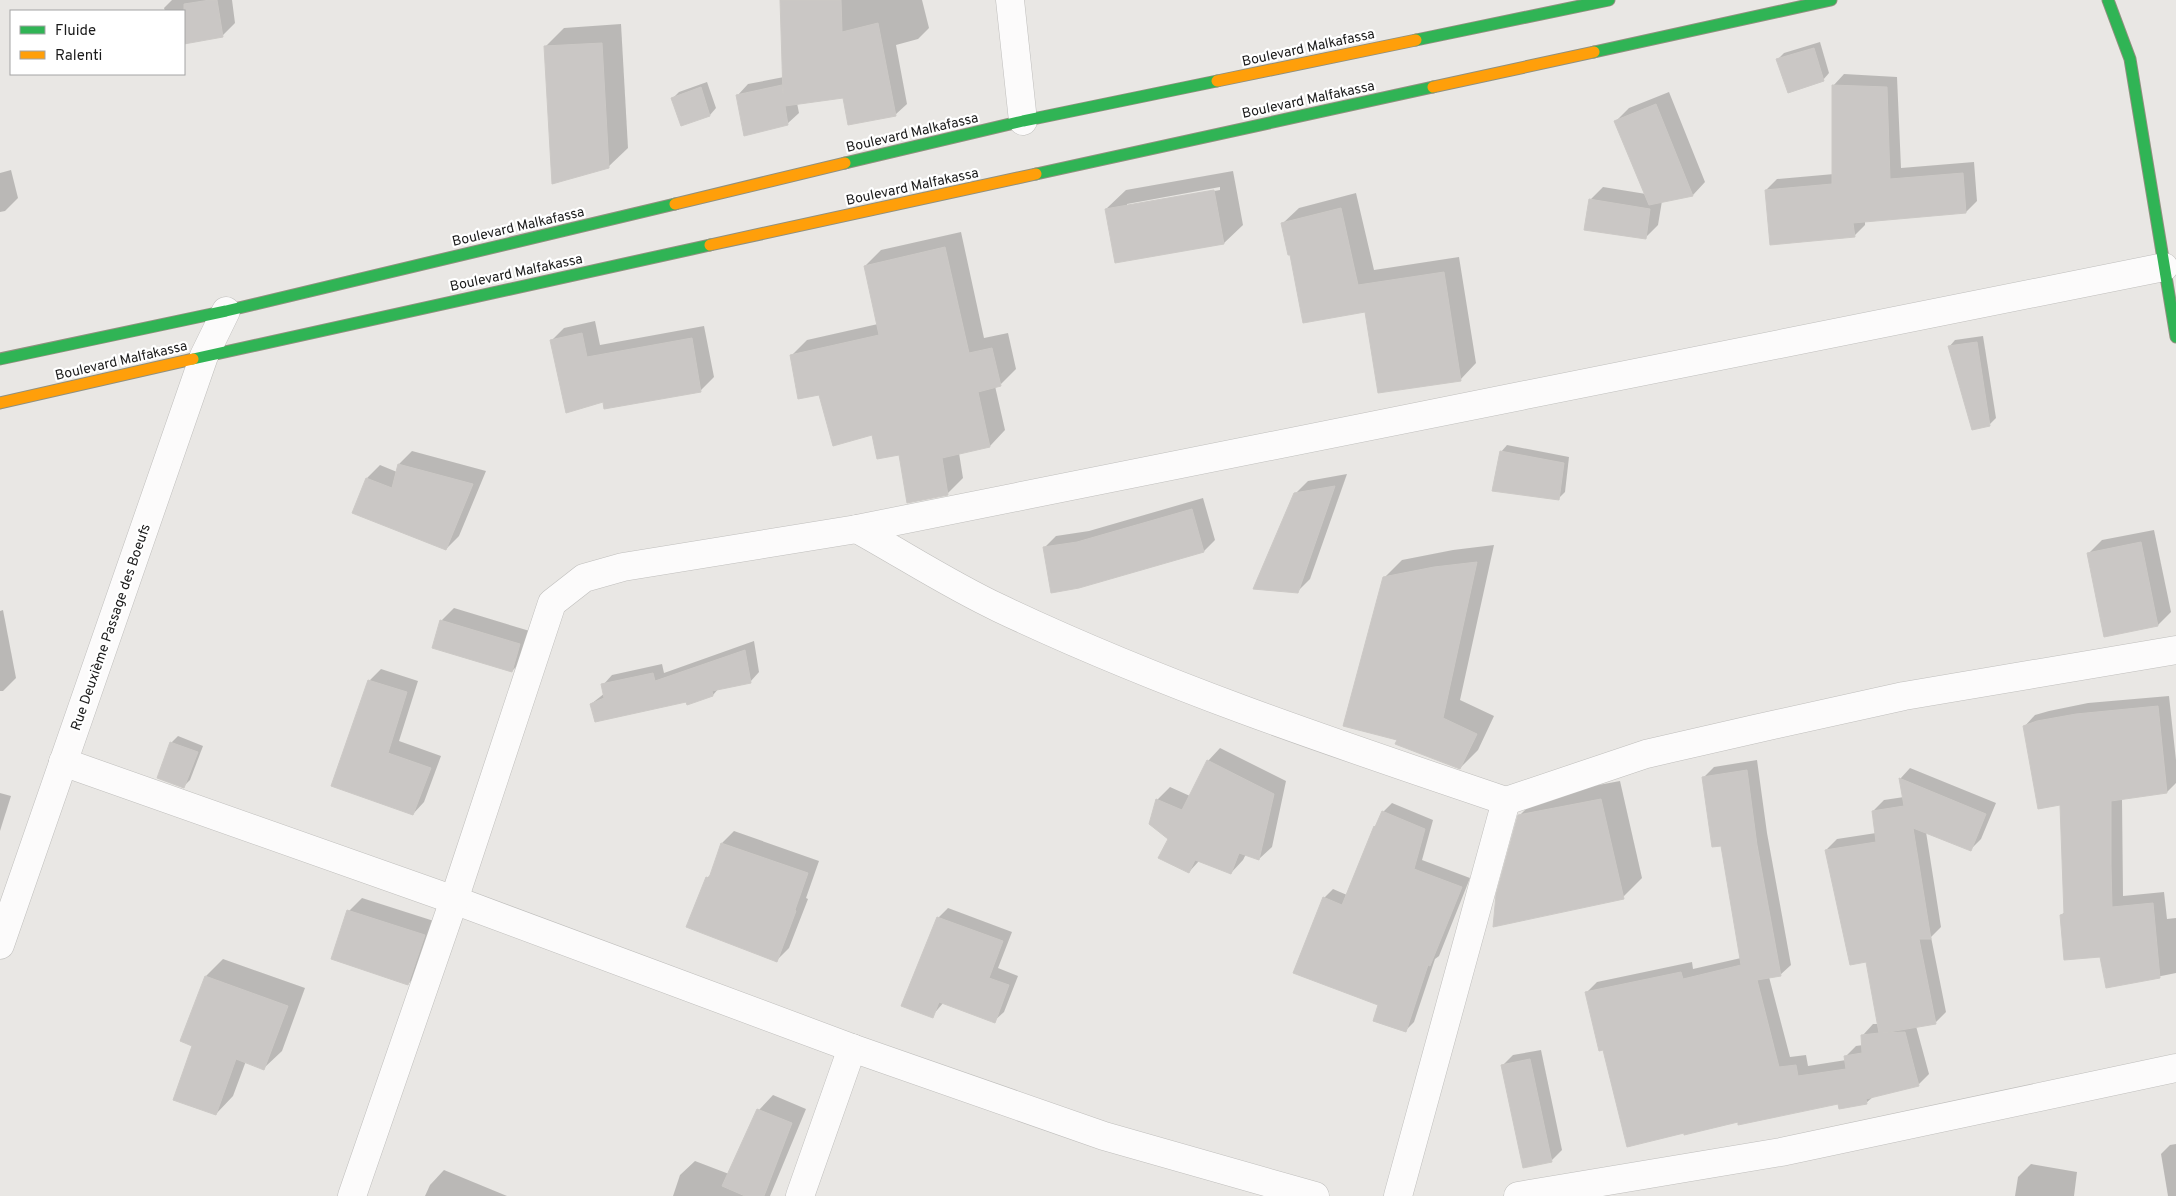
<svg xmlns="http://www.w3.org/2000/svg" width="2176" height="1196" font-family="Overpass,sans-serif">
<rect width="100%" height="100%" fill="#e9e7e4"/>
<!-- shadow -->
<g fill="#0003" fill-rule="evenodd">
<polygon points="172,0 232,0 235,23 222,36 184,42 184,11 165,11 164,8"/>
<polygon points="781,0 922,0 929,28 918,39 896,45 907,104 895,115 844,96 797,103 799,113 787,124 737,96 748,84 784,77"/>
<polygon points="621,24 628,148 608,167 545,47 564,28"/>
<polygon points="1820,42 1829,73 1823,80 1778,59 1784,53"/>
<polygon points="1844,74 1897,77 1901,168 1974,162 1977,201 1966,212 1865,221 1865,225 1854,236 1766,190 1777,179 1834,174 1833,86"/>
<polygon points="707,82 716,108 710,115 682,124 673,98 679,92"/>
<polygon points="1669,92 1705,182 1693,195 1662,201 1658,225 1645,238 1590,200 1603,187 1646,194 1616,121 1629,108"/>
<polygon points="11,170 18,198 5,211 0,212 0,173"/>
<path d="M1233 171 1243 225 1223 244 1116 262 1106 209 1126 190ZM1220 187V190L1127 207V204Z"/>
<polygon points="1356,193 1374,270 1459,257 1476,363 1460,380 1291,254 1282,224 1299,208"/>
<polygon points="961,232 984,338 1008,333 1016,369 1000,385 995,386 1005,430 990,446 959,453 963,478 947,494 900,453 820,394 791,356 807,340 878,324 865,266 881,250"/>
<polygon points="595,321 600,345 704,326 714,377 701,390 604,400 551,341 564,328"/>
<polygon points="1983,336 1996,418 1990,424 1973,428 1949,347 1955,340"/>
<polygon points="1507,445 1569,457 1565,492 1558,499 1501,452"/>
<polygon points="412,451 486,471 459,536 446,549 354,512 367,478 380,465 397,472 399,464"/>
<polygon points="1347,474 1310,579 1297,592 1295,494 1308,481"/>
<polygon points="1203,498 1215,540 1204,551 1079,587 1044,548 1056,536 1089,531"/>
<polygon points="2154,530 2171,612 2158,625 2105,635 2089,553 2102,540"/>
<polygon points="1494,545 1460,700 1494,716 1478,750 1460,768 1399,740 1384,578 1402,560 1453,550"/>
<polygon points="454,608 533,632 525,658 512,671 441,621"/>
<polygon points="3,610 16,678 3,691 0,691 0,611"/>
<polygon points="754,641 759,672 750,682 719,688 713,695 687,700 591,704 605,693 603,685 612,675 662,664 664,673"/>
<polygon points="381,669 418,681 399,741 441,756 424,802 413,814 333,785 369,681"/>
<polygon points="2169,696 2176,760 2176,783 2167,792 2122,798 2123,896 2164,892 2167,919 2176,918 2176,973 2107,987 2101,956 2061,915 2065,912 2061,804 2024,727 2035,715 2049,711 2088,703"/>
<polygon points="178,736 203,746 190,780 184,786 171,743"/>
<polygon points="1220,748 1286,781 1272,847 1259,859 1246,854 1243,860 1231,873 1199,861 1189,872 1169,838 1157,800 1170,787 1190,796 1208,761"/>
<polygon points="1757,760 1767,833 1791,965 1780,975 1769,977 1790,1057 1806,1055 1808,1066 1846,1060 1845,1057 1856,1046 1863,1045 1863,1035 1873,1024 1879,1024 1867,961 1826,850 1837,839 1876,833 1873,811 1884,800 1904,797 1900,779 1910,768 1996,803 1981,839 1971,849 1926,832 1941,927 1931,937 1946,1012 1935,1023 1916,1026 1929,1074 1918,1085 1874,1096 1866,1103 1839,1102 1739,1120 1604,1047 1587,992 1597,982 1692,962 1693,969 1741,958 1722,845 1704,777 1714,767"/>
<polygon points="1620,781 1642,878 1623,897 1519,816 1539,796"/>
<polygon points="0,793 11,796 0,831"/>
<polygon points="1392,803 1433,820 1422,860 1470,878 1439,956 1435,959 1414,1022 1405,1031 1380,1005 1324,898 1333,889 1347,895 1375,827 1383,812"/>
<polygon points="734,831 819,861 806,898 808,899 789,948 777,960 707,878 712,873 722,843"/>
<polygon points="362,898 437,922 421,971 408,984 349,911"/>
<polygon points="948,908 1012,932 998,968 1018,976 1004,1012 994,1021 944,1002 932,1016 903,1005 939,917"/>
<polygon points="223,959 305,988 282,1051 264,1068 246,1061 233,1096 216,1114 194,1045 206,976"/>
<polygon points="1541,1050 1562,1150 1552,1160 1503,1065 1513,1055"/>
<polygon points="773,1095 806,1109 770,1196 673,1196 680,1175 695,1161 729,1174 759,1110"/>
<polygon points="2176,1144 2176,1196 2168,1196 2161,1154 2170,1145"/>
<polygon points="2031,1164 2077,1172 2074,1196 2015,1196 2018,1177"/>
<polygon points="444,1170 507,1196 425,1196 430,1185"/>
</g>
<!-- building -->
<g fill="#cac7c5" stroke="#ccc9c6">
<polygon points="210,0 217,0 223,37 184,44 184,4"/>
<polygon points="780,0 841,0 842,32 878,23 896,116 848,125 843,98 785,106 788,125 744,136 736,95 782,85 783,94"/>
<polygon points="602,43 609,168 552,184 544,46"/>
<polygon points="1814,48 1824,81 1788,93 1776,59"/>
<polygon points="1832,85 1887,87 1890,179 1963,173 1966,213 1853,223 1855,237 1770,245 1765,190 1832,184"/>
<polygon points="701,87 710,116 681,126 671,98"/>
<polygon points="1656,104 1693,196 1649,205 1614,121"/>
<polygon points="1214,190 1224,244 1115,263 1105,209"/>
<polygon points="1589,199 1650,209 1646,239 1584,230"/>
<polygon points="1341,208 1358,285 1444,272 1461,381 1378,393 1365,312 1303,323 1290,255 1288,255 1281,223"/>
<polygon points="945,247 969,353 992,348 1001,386 978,392 990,447 942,458 948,495 907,503 899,455 877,459 872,435 833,446 819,395 798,399 790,355 879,335 864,266"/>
<polygon points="582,333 587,357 692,338 701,392 604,409 603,402 566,413 550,340"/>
<polygon points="1977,342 1990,426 1972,430 1948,346"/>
<polygon points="1500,451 1564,463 1559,500 1492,491"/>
<polygon points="398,464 473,484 446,550 352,513 366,478 392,488"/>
<polygon points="1335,486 1298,593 1253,589 1294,493"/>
<polygon points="1192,509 1204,552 1079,588 1051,593 1043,547 1077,542"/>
<polygon points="2141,542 2158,626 2104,637 2087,553"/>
<polygon points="1477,562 1443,718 1477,734 1460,769 1395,744 1397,740 1343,726 1383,577 1434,567"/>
<polygon points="440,620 520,644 512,672 432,648"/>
<polygon points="745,650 751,683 712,691 713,696 687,705 686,702 595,722 590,704 604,698 601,684 653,673 655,681"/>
<polygon points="368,680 407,692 388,753 431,768 413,815 331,786"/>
<polygon points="2158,706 2167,793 2111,801 2111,865 2112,907 2153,903 2160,978 2106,988 2100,957 2064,960 2060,915 2064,914 2060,805 2038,809 2023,726 2037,721 2076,714"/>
<polygon points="170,742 198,752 184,788 157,778"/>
<polygon points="1207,760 1274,794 1259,860 1239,853 1231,874 1195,860 1189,873 1158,858 1168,839 1149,824 1156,799 1182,810"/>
<polygon points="1747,770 1757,845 1781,976 1757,980 1779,1067 1796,1065 1798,1076 1846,1069 1844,1056 1862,1053 1861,1035 1879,1033 1866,962 1850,965 1825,850 1876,842 1872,811 1904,806 1899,778 1986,814 1971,851 1913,828 1931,939 1919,939 1936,1024 1883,1033 1905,1032 1919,1086 1866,1099 1867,1104 1839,1109 1838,1104 1738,1125 1738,1122 1684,1135 1684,1133 1627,1147 1603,1050 1599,1051 1585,992 1681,972 1683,979 1741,965 1721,846 1712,847 1702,777"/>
<polygon points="1601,799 1624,899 1493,927 1496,895 1518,815"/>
<polygon points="1382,811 1425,829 1414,869 1462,887 1430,966 1428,965 1406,1032 1373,1021 1378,1005 1293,973 1323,897 1342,905 1374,826 1375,827"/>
<polygon points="721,843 808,873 795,910 796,911 777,962 686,927 706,877 709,878"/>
<polygon points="347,910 425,935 408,985 331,959"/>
<polygon points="937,917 1003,941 989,978 1009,985 995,1023 939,1002 933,1018 901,1006"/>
<polygon points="205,976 288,1006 264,1070 236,1059 216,1115 173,1100 192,1046 180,1041"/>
<polygon points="1530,1059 1552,1162 1523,1168 1501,1065"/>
<polygon points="757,1109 792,1123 764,1196 745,1196 722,1186"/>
</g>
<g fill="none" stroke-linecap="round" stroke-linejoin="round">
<defs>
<g id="street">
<polyline points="1010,0 1023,121"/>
<path d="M857 529C904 555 950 585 999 608 1163 686 1334 743 1506 801L1398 1196"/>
<polyline points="63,762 454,900 852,1048 1104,1136 1315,1196"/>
<polyline points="1506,801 1646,754 1755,729 1904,696 2176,650"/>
<polyline points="0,945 204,356 226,311"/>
<polyline points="352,1196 454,900 552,603 584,578 623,567 857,529 2164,267"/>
<polyline points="800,1196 852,1048"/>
<polyline points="1518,1196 1781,1152 2176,1068"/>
</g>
<g id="fast">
<polyline points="2108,0 2130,59 2176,337"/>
<polyline points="1416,40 1609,0"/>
<polyline points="1594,52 1831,0"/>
<polyline points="845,163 1023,121 1217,81"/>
<polyline points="1036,174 1433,87"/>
<polyline points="0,359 226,311 675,204"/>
<polyline points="193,359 710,245"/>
</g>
<g id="slow">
<polyline points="1217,81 1416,40"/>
<polyline points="1433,87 1594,52"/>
<polyline points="675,204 845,163"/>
<polyline points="710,245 1036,174"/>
<polyline points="0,403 193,359"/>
</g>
</defs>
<!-- street casing -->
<use href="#street" stroke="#bfbebc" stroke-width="29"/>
<!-- fast casing -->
<use href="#fast" stroke="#90907f" stroke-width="13"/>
<!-- slow casing -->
<use href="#slow" stroke="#90907f" stroke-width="13"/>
<!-- street -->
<use href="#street" stroke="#fcfbfb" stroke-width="28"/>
<!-- fast -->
<use href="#fast" stroke="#30b455" stroke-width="11"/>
<!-- slow -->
<use href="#slow" stroke="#ff9f0a" stroke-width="11"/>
</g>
<g text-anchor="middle" stroke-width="4.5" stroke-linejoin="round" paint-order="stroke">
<!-- street labels -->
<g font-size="14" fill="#1b1b1b" stroke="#fff">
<text transform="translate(1308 47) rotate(-12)" y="5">Boulevard Malkafassa</text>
<text transform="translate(1308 99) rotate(-12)" y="5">Boulevard Malfakassa</text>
<text transform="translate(912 132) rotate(-13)" y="5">Boulevard Malkafassa</text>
<text transform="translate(912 186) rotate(-12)" y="5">Boulevard Malfakassa</text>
<text transform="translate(518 226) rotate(-13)" y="5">Boulevard Malkafassa</text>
<text transform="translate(516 272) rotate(-12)" y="5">Boulevard Malfakassa</text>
<text transform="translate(121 360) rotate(-13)" y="5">Boulevard Malfakassa</text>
<text transform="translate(110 627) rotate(-71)" y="5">Rue Deuxième Passage des Boeufs</text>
</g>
</g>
<!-- legend -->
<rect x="10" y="10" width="175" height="65" fill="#ffffff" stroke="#a4a4a4"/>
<rect x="20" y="26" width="25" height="8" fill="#30b455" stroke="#a4a4a4"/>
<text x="55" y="35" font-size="15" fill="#1b1b1b">Fluide</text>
<rect x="20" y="51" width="25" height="8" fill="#ff9f0a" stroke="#a4a4a4"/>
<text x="55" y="60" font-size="15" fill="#1b1b1b">Ralenti</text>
</svg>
